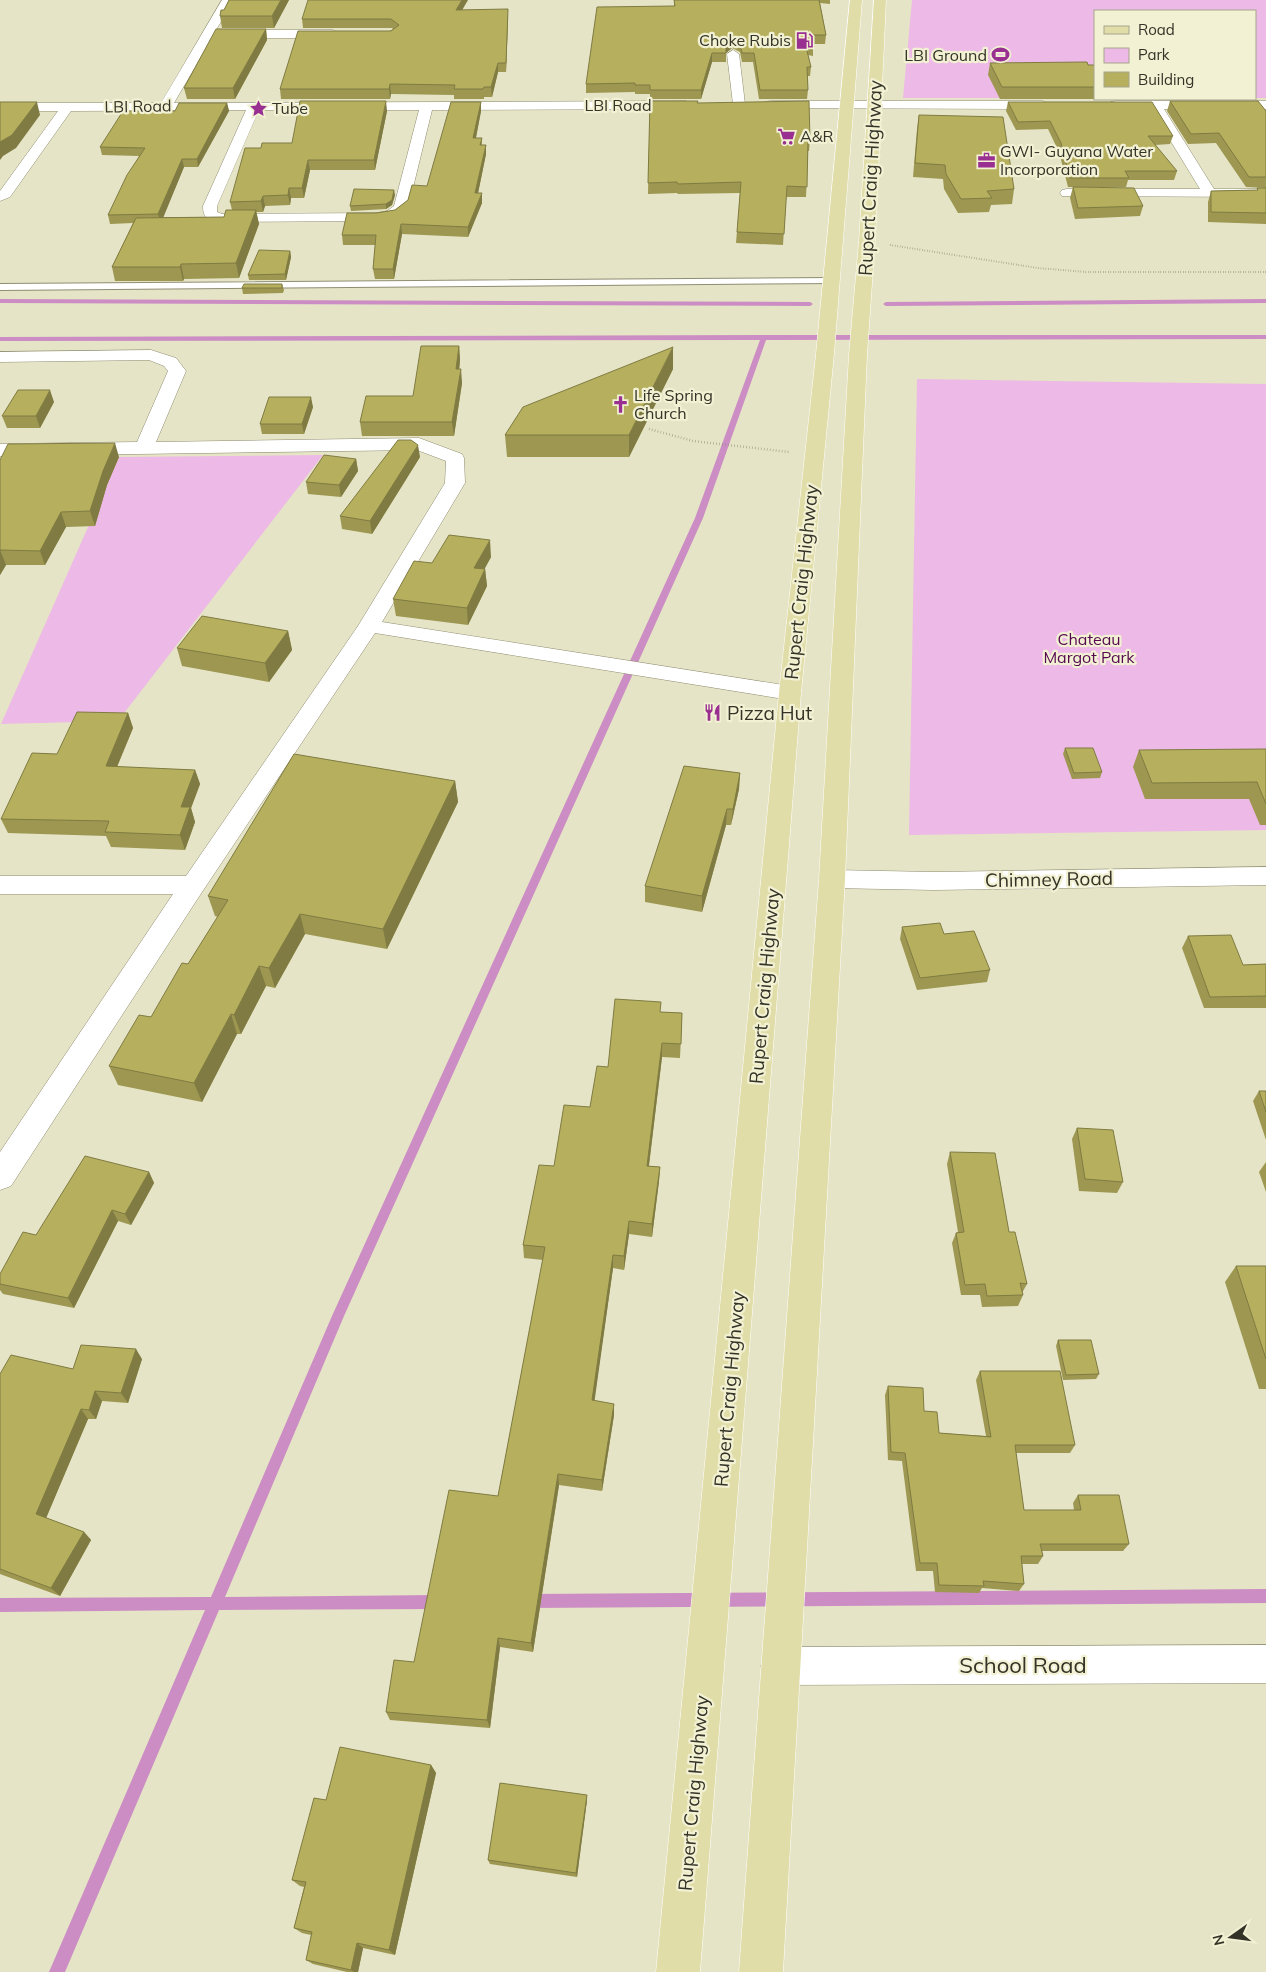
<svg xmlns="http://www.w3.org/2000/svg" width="1266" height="1972" font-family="Mulish,sans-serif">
<rect width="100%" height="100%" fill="#e5e4c6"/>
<!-- green -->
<g fill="#edb9e6">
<polygon points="912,0 1266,0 1266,98 1255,98 1255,11 1095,11 1095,98 903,98"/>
<polygon points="917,379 1266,384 1266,830 909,835"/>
<polygon points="323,455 118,721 1,724 119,457"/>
</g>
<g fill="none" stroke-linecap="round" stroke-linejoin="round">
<!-- stream -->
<g fill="#cb8dc3" fill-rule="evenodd">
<polygon points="0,299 810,302 813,304 810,306 0,303"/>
<polygon points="1266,299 1266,303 886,306 883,304 886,302"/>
<polygon points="764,335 1266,335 1266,339 766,340 703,518 344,1316 225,1597 440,1595 445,1597 447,1602 445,1607 440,1609 219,1610 65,1972 49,1972 205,1610 0,1612 0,1598 211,1597 332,1316 695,518 760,340 0,341 0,337"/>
<polygon points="1266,1589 1266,1603 527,1608 522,1606 520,1601 522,1596 527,1594"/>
</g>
<defs>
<polygon id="lane" points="832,278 837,281 836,283 0,290 0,284"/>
<g id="street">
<path d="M222 0H234L216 30H333L339 34 333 38H212L174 103 686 101 692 105 686 109 432 110 408 208 396 218 377 221 220 222C208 219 203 219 203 206L246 110 71 111 10 197 0 201V191L58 111H0V103H161ZM259 110H419L394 206 387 211 377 213 222 214 217 212V206Z"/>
<polygon points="733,50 739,54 745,104 739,108 733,104 727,54"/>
<polygon points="771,101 1043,101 1049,105 1043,109 766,108 765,105 766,102"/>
<polygon points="1116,101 1266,101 1266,109 1164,109 1214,189 1266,189 1266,197 1062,196 1060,193 1062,190 1067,189 1200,189 1151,109 1111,108 1110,105 1111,102"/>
<polygon points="151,350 176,358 186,371 156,442 419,438 462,454 464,458 465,483 382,622 790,686 798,688 801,693 798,698 790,700 375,633 202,892 11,1186 0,1190 0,1152 173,894 0,894 0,876 186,876 358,626 445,483 446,461 417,450 0,456 0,444 137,442 168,371 164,366 149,360 0,362 0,352"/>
<polygon points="1266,867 1266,885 934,890 832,888 823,886 819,879 823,872 832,870 934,872"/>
<polygon points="1266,1645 1266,1683 780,1685 766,1680 761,1666 766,1652 780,1647"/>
</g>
<g id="primary">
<polygon points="850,0 862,0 834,354 801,693 700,1972 656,1972 779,693 816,354"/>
<polygon points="874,0 886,0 875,241 867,355 845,879 783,1972 739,1972 819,879 849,355 859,241"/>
</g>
</defs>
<!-- lane casing -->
<use href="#lane" stroke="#8f8d72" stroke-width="2"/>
<!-- street casing -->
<use href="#street" stroke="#8f8d72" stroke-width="1"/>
<!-- primary casing -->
<use href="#primary" stroke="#fff" stroke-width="1"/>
<!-- path-far1 -->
<polyline stroke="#8b8a75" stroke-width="2" stroke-dasharray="0.5 2" stroke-linecap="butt" points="890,245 1038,268 1086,272 1266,272"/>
<!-- path -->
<polyline stroke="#8b8a75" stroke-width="2.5" stroke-dasharray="0.5 2.5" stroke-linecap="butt" points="649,429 693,441 789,452"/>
<!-- lane -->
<use href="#lane" fill="#fff" fill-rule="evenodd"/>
<!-- street -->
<use href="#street" fill="#fff" fill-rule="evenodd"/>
<!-- primary -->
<use href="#primary" fill="#e1dda8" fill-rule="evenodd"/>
</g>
<!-- wall -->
<g fill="#9d9751">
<polygon points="229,0 289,0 274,28 222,28 220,16 224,10"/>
<polygon points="674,0 830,0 830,4 820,3 826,35 825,44 813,44 813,56 808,55 811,67 810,76 808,76 808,90 807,99 759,99 753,62 742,62 740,52 732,48 726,53 726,62 712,62 701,99 650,99 650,94 635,94 635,92 586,93 586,84 674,6"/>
<polygon points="462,10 508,18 506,72 498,72 492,97 484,97 484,99 454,99 454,95 391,94 390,99 281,99 280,89 393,29 392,28 303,28 302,19"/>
<polygon points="266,29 267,40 235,99 187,99 184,88"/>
<polygon points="990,63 1095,65 1095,99 1245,99 1000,99 988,75"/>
<polygon points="650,101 698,103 810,140 809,151 808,151 806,197 786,197 783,245 736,243 740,193 678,194 677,193 648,194"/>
<polygon points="1170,101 1266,111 1266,188 1246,187 1216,143 1188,144 1167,111"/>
<polygon points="481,102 481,111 476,138 482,138 482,145 486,145 486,154 478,193 482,203 468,237 402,234 394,279 375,279 373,269 375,245 343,245 342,235 376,213 395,210 427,186"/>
<polygon points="1008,102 1173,136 1170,144 1155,145 1177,171 1174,180 1128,180 1126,187 1068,187 1059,152 1048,129 1016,130 1006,111"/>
<polygon points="227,103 229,111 198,167 184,167 163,217 224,217 232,210 230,202 261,148 292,143 387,111 375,170 310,170 304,198 291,198 290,205 265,206 263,212 256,212 259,224 239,278 184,279 183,281 115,281 112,267 133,223 110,224 108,215 139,156 102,155 100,147 175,111"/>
<polygon points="919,115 1014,189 1012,204 991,205 989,212 958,213 944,189 943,179 913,177 917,129"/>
<polygon points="1073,187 1143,206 1140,216 1075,219 1070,198"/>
<polygon points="1257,188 1266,188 1266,224 1208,222 1208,202 1211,191 1257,190"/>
<polygon points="395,195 392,205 386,209 351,211 350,206"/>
<polygon points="290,251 291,257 286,280 249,280 248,275"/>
<polygon points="282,284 284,290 283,293 243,294 242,288"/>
<polygon points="459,346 460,360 459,369 462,383 454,436 362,436 360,422 413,396"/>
<polygon points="673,369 629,457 507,457 505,435"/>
<polygon points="54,402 40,428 7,428 2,416"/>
<polygon points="313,407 304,434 262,434 260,424"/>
<polygon points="119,457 107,485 95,526 66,527 45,565 6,565 0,575 0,460"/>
<polygon points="420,457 372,534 342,529 340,516"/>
<polygon points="356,459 358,471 341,497 308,494 306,482"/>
<polygon points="491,557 484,569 485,569 487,586 468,625 396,616 393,599 432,563"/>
<polygon points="288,631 292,650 269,682 182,666 177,648"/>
<polygon points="128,713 133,728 117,767 195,770 200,784 191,808 195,822 185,850 111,847 106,836 8,833 1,819 57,754"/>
<polygon points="1065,748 1102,772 1100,778 1072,779 1063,754"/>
<polygon points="1266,749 1266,825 1260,825 1249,799 1145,799 1133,767 1139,750"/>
<polygon points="740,773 739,789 731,825 726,825 702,912 645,902 645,886"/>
<polygon points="455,781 458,802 387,949 305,934 275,988 266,986 241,1034 237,1034 202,1102 118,1085 109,1066 151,1017 188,964 218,917 215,916 208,896"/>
<polygon points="902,927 944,934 990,970 987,982 917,990 900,939"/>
<polygon points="1188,936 1243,965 1266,964 1266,1008 1204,1008 1182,948"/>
<polygon points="661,1012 682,1013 680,1058 662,1057 649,1166 660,1167 659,1181 652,1237 629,1234 624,1270 613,1268 594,1401 614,1404 614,1415 602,1491 559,1485 533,1652 500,1647 490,1728 390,1720 386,1712 414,1662 498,1496 543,1260 524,1258 523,1245 554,1166 590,1107 608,1067"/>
<polygon points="1259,1091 1266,1091 1266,1140 1253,1101"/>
<polygon points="1077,1128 1123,1182 1117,1193 1079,1191 1072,1139"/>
<polygon points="950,1152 1009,1232 1027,1284 1022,1293 1023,1295 1018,1306 982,1307 980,1295 961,1295 952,1243 956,1233 958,1232 947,1164"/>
<polygon points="1266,1162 1266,1192 1259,1172"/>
<polygon points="149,1172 154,1183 131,1225 118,1221 74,1308 3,1294 0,1290 0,1274 36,1235"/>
<polygon points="1236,1266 1266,1266 1266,1389 1259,1389 1225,1282"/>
<polygon points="1058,1340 1099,1374 1096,1379 1063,1380 1056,1346"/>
<polygon points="142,1359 128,1403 102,1401 96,1419 88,1419 46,1518 84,1532 91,1540 60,1596 0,1574 0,1374 73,1369"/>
<polygon points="980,1371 1075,1445 1070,1453 1016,1453 1024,1510 1074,1510 1073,1503 1078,1495 1129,1544 1123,1551 1042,1551 1043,1556 1038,1564 1022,1564 1024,1584 1019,1591 982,1588 979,1593 935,1592 933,1571 916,1571 902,1461 888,1460 885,1395 888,1386 924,1411 939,1433 986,1436 976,1380"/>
<polygon points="431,1765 436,1773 395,1955 363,1948 358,1972 347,1972 313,1964 306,1960 311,1935 302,1933 294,1928 304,1887 300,1886 292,1880 326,1800"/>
<polygon points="587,1795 587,1800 577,1877 490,1864 488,1860"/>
</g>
<!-- shaded-wall -->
<g fill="#7f7b42">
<polygon points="281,0 289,0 274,28 272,16"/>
<polygon points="462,0 468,0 457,19 456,10"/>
<polygon points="508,9 508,18 506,72 506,63"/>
<polygon points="266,29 267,40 235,99 233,88"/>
<polygon points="732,40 732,48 726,53 726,45"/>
<polygon points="712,53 712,62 701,99 701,90"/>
<polygon points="498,63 498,72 492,97 491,87"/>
<polygon points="390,84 391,94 390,99 389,89"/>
<polygon points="386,101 387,111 375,170 374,160"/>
<polygon points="37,102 40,115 16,148 3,156 0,160 0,142"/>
<polygon points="481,102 481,111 474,147 473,138"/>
<polygon points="227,103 229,111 198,167 197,159"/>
<polygon points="486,145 486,154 476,203 475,193"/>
<polygon points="182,159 184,167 161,223 158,214"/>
<polygon points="308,160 310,170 304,198 302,188"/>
<polygon points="289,188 291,198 290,205 288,195"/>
<polygon points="394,190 395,195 392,205 386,209 386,204"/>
<polygon points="482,193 482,203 468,237 468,227"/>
<polygon points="263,196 265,206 263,212 261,201"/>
<polygon points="256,210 259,224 239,278 236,263"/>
<polygon points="401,224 402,234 394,279 393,269"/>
<polygon points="290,251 291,257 286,280 285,274"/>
<polygon points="181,264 184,279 183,281 180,267"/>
<polygon points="459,346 460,360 458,383 456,369"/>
<polygon points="673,347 673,369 629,457 629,435"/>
<polygon points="461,369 462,383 454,436 452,422"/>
<polygon points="50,390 54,402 40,428 36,416"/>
<polygon points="311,397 313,407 304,434 302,424"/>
<polygon points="115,443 119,457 107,485 95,526 90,511 103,471"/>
<polygon points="418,445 420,457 372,534 370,521"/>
<polygon points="356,459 358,471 341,497 339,485"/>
<polygon points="61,512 66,527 45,565 40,551"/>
<polygon points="490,540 491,557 476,585 474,568"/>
<polygon points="0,550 6,565 0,575"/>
<polygon points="485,569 487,586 468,625 467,608"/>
<polygon points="288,631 292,650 269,682 265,663"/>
<polygon points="128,713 133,728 111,781 106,766"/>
<polygon points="195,770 200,784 191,808 195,822 185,850 180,835 181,807"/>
<polygon points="740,773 739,789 731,825 733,809"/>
<polygon points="455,781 458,802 387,949 383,929"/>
<polygon points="727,809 726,825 702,912 702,896"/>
<polygon points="300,914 305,934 275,988 269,968"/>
<polygon points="259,966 266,986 241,1034 234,1015"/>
<polygon points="231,1014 237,1034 202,1102 194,1083"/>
<polygon points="662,1043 662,1057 647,1180 647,1166"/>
<polygon points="660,1167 659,1181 652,1237 652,1224"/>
<polygon points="149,1172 154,1183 131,1225 125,1214"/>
<polygon points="112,1210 118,1221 74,1308 68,1298"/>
<polygon points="629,1221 629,1234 624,1270 624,1256"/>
<polygon points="613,1255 613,1268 593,1412 592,1400"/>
<polygon points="136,1349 142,1359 128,1403 121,1393"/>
<polygon points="95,1391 102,1401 96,1419 89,1410"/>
<polygon points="614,1404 614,1415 602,1491 602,1480"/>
<polygon points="81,1409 88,1419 44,1523 36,1514"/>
<polygon points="558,1474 559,1485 533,1652 531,1643"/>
<polygon points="84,1532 91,1540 60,1596 51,1588"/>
<polygon points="498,1638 500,1647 490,1728 487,1720"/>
<polygon points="431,1765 436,1773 395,1955 389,1950"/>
<polygon points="587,1795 587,1800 577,1877 576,1873"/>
<polygon points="357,1943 363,1948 358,1972 354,1972 351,1970"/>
</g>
<!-- building -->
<g fill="#b6b05e" stroke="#7f7b42">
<polygon points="229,0 281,0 272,16 220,16 221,10 224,10"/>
<polygon points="308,0 462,0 456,10 508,9 506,63 498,63 491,87 484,87 483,89 454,89 455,85 390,84 389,89 280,89 298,31 391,31 399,25 391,19 302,19"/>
<polygon points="674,0 819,0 826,35 811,35 814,47 806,47 811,67 807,67 808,90 760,90 754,53 742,53 740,44 732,40 726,45 726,53 712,53 701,90 650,90 650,85 635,85 635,83 586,84 597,7 675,6"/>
<polygon points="216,29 266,29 233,88 184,88"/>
<polygon points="1087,62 1088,65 1095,65 1095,87 1002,87 990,63"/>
<polygon points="300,101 386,101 374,160 308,160 302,188 289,188 288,195 263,196 261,201 230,202 245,148 261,148 262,143 292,143"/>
<polygon points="650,101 698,101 697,103 809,101 810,140 808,140 807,187 787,186 784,234 737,232 741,182 678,184 677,182 648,183"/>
<polygon points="1170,101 1258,101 1266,111 1266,177 1249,177 1219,133 1191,134"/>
<polygon points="0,102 37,102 12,135 0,142"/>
<polygon points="451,102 481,102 473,138 482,138 480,145 486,145 475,193 482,193 468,227 401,224 393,269 373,269 376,235 342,235 347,213 376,213 395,210 408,200 412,185 427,186"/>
<polygon points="1008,102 1152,102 1173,136 1148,136 1177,171 1125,171 1129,178 1070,178 1061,143 1050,121 1018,122"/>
<polygon points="179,103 227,103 197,159 182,159 158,214 108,215 127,175 145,148 100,147 123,111 175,111"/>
<polygon points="919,115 1003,117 1014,189 987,191 992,198 961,199 946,174 945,165 915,163"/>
<polygon points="1073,187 1134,188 1143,206 1078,208"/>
<polygon points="1257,188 1266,188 1266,213 1211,212 1211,191 1258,190"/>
<polygon points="354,189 394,190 392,200 386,204 350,206"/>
<polygon points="226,210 256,210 236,263 181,264 180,267 112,267 136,218 224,217"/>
<polygon points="259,250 290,251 285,274 248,275"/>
<polygon points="244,284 282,284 282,288 242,288"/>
<polygon points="421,346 459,346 456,369 461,369 452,422 360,422 366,396 413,396"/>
<polygon points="673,347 629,435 505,435 523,407"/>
<polygon points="18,390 50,390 36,416 2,416"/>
<polygon points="269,397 311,397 302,424 260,424"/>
<polygon points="398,440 411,440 418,445 370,521 340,516"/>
<polygon points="115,443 103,471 90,511 61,512 40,551 0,550 0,551 0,460 8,444"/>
<polygon points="324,455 356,459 339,485 306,482"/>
<polygon points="449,535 490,540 474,568 485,569 467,608 393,599 414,561 432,563"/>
<polygon points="202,616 288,631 265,663 177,648"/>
<polygon points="77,712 128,713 106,766 195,770 181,807 190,807 180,835 105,832 109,821 1,819 32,753 57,754"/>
<polygon points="1065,748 1093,748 1102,772 1074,773"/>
<polygon points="1266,749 1266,804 1257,782 1152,783 1139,750"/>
<polygon points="294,754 455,781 383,929 300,914 269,968 259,966 234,1015 231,1014 194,1083 109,1066 139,1015 151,1017 182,963 188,964 228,900 208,896"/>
<polygon points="684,766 740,773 733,809 727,809 702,896 645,886"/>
<polygon points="940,923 944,934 974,931 990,970 920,978 902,927"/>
<polygon points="1231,935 1243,965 1266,964 1266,996 1210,997 1188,936"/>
<polygon points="615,999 661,1002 660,1012 682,1013 681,1044 662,1043 647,1166 660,1167 652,1224 629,1221 624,1256 613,1255 592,1400 614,1404 602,1480 558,1474 531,1643 498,1638 487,1720 386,1712 394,1660 414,1662 449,1490 498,1496 545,1247 523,1245 539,1165 554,1166 564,1105 590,1107 597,1066 608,1067"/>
<polygon points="1259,1091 1266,1091 1266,1112"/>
<polygon points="1077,1128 1113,1130 1123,1182 1085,1179"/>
<polygon points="950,1152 995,1153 1009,1232 1015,1232 1027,1284 1020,1283 1023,1295 987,1296 985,1284 965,1285 956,1233 964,1232"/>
<polygon points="85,1156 149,1172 125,1214 112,1210 68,1298 0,1284 0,1274 23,1232 36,1235"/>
<polygon points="1236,1266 1266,1266 1266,1359"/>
<polygon points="1058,1340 1091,1340 1099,1374 1066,1375"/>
<polygon points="81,1345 136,1349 121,1393 95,1391 89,1410 81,1409 36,1514 84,1532 51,1588 0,1569 0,1374 11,1355 73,1369"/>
<polygon points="980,1371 1060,1371 1075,1445 1015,1445 1024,1510 1081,1510 1078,1495 1119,1495 1129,1544 1040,1544 1043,1556 1021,1556 1024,1584 983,1581 984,1586 939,1585 937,1563 920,1563 905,1453 891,1452 888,1386 923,1388 924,1411 937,1412 939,1433 991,1437"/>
<polygon points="340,1747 431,1765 389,1950 357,1943 351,1970 306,1960 312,1932 294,1928 306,1882 292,1880 314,1798 326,1800"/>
<polygon points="500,1783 587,1795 576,1873 488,1860"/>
</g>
<!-- icons -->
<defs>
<symbol id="fuel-bare" viewBox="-9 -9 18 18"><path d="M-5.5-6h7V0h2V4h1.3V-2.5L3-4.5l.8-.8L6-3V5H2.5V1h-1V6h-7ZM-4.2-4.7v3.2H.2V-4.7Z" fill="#992f91" stroke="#f2f1d3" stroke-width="2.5" paint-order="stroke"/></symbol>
<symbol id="stadium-bare" viewBox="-9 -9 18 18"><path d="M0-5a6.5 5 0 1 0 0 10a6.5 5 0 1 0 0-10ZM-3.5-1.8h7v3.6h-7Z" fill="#992f91" stroke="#f2f1d3" stroke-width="2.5" paint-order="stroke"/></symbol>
<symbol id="sight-bare" viewBox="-9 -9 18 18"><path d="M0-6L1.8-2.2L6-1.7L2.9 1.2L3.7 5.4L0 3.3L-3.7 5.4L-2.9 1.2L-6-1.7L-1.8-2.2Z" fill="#992f91" stroke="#f2f1d3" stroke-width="2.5" paint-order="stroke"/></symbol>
<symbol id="supermarket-bare" viewBox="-9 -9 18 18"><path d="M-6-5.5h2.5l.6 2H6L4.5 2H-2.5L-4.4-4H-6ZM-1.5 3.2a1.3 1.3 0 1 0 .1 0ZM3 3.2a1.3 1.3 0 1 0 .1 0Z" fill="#992f91" stroke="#f2f1d3" stroke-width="2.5" paint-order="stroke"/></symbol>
<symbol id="office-bare" viewBox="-9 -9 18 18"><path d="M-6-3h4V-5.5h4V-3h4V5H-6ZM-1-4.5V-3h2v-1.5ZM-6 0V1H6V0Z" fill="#992f91" stroke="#f2f1d3" stroke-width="2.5" paint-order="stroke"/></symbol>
<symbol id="church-bare" viewBox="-9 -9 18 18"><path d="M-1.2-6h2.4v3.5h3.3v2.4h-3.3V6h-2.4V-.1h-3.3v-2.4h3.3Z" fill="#992f91" stroke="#f2f1d3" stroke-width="2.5" paint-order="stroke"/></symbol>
<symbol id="restaurant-bare" viewBox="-9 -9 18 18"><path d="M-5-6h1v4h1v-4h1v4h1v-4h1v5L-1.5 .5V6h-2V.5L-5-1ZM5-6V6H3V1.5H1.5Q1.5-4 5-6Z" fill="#992f91" stroke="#f2f1d3" stroke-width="2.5" paint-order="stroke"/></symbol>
</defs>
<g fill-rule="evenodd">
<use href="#fuel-bare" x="792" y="28" width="25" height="25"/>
<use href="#stadium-bare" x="988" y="42" width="25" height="25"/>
<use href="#sight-bare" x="246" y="96" width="25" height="25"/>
<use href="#supermarket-bare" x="774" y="124" width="25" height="25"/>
<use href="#office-bare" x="974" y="148" width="25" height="25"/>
<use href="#church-bare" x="608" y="392" width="25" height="25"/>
<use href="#restaurant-bare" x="700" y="700" width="25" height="25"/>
</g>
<g text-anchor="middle" stroke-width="4.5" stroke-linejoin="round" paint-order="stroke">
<!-- far-poi labels -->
<g font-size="16" fill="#343327" stroke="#f2f1d3" text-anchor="start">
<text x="791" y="46" text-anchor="end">Choke Rubis</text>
<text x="987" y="61" text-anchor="end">LBI Ground</text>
<text x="272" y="114">Tube</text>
<text x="800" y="142">A&amp;R</text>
<text x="1000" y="157">GWI- Guyana Water<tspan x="1000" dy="18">Incorporation</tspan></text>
<text x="634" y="401">Life Spring<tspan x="634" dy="18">Church</tspan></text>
</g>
<!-- far-street labels -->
<g font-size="16" fill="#343327" stroke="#f2f1d3">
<text x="618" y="111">LBI Road</text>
<text transform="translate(138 106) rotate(-1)" y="6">LBI Road</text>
</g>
<!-- far-park labels -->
<g font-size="16" fill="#560951" stroke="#f2f1d3">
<text x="1089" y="645">Chateau<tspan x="1089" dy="18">Margot Park</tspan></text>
</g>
<!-- street labels -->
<g font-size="19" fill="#343327" stroke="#f2f1d3">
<text transform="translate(870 178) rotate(-87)" y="7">Rupert Craig Highway</text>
<text transform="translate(801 582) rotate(-84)" y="7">Rupert Craig Highway</text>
<text transform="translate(1049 879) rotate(-1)" y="7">Chimney Road</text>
<text transform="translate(764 986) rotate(-85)" y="7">Rupert Craig Highway</text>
<text transform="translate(729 1389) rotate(-85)" y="7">Rupert Craig Highway</text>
<text transform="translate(693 1793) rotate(-85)" y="7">Rupert Craig Highway</text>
</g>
<!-- poi labels -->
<g font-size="19" fill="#343327" stroke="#f2f1d3" text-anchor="start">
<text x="727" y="720">Pizza Hut</text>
</g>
<!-- near-street labels -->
<g font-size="22" fill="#343327" stroke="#f2f1d3">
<text x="1023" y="1673">School Road</text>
</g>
</g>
<!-- legend -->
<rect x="1094" y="10" width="162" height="90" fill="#f2f1d3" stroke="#a6a58e"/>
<rect x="1104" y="26" width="25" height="8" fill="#e1dda8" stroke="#a6a58e"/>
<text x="1138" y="35" font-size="15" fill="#343327">Road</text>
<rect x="1104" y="48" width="25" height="15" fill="#edb9e6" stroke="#a6a58e"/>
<text x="1138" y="60" font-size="15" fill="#343327">Park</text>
<rect x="1104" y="72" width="25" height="15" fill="#b6b05e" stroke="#a6a58e"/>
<text x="1138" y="85" font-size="15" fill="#343327">Building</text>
<!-- north arrow -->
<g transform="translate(1231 1937) rotate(256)" stroke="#f2f1d3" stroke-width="4" paint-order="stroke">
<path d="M0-4L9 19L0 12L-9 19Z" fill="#343327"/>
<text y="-8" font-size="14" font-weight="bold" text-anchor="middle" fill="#343327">N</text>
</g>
</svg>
